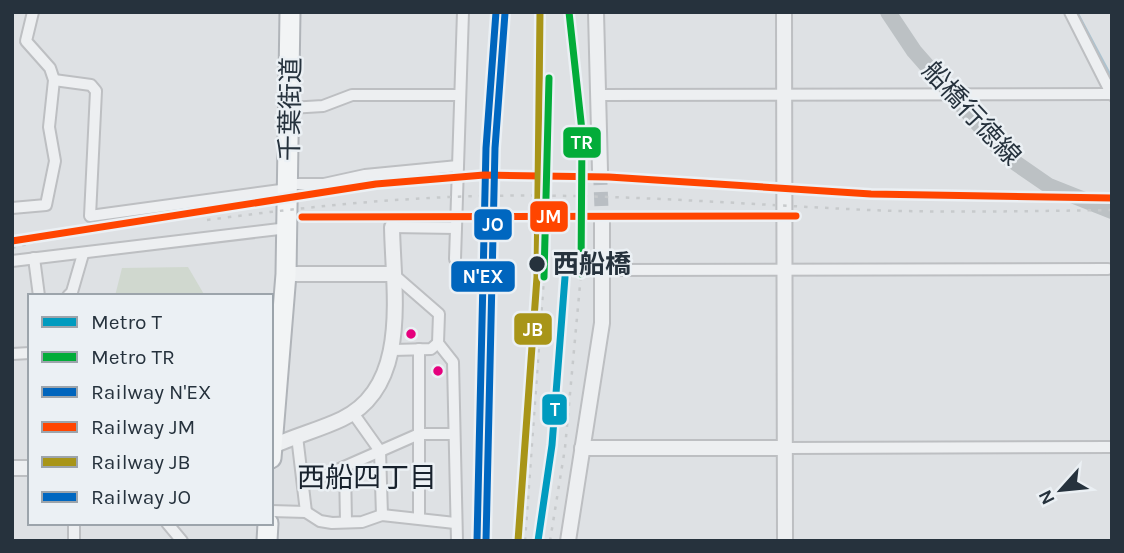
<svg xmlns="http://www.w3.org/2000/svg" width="1124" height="553" font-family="Karla,'Noto Sans JP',sans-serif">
<rect width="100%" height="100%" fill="#dee1e4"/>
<!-- green -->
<polygon fill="#d0d8cf" points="188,267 205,296 115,296 122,268"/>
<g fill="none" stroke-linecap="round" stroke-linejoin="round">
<!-- stream -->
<polyline stroke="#acc3d0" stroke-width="2.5" points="1077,12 1112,78"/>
<!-- tertiary-tunnel -->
<polyline stroke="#b9bec3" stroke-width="14" stroke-dasharray="14 7" stroke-linecap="butt" points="600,171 602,221"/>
<defs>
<g id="minor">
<polyline points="1070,12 1112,95"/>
<polyline points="54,80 91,85 96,91 90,216 288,189"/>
<polyline points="597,95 1111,94"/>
<polyline points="290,108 323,106 352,95 460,95"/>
<polyline points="289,184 324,184 365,175 458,166"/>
<polyline points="12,208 46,205 55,161 49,127 54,80 50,68 26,41 33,12"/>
<polyline points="392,227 456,228"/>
<polyline points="34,258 39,296"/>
<polyline points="455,259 463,12"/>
<polyline points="12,261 288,228"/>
<polyline points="604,270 1108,269"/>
<polyline points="393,274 439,314 438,343 453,362 457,541"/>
<polyline points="68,296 72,292 83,254"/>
<polyline points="419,349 419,517"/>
<polyline points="393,350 431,349 438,343"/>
<polyline points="12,354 30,353"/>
<polyline points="353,413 380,451 382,515"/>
<polyline points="297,436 306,512"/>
<polyline points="785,448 1112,447"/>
<polyline points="345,467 346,522"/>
<polyline points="303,485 419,434 454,434"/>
<polyline points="271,511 306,512 320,521 332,523 362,522 382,515 455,523"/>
<polyline points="167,523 182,541"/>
<polyline points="74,541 74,523"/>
</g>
<g id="tertiary">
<polyline points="596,12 600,171"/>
<polyline points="784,12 785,541"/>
<polyline points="286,274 393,274"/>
<path d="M271 447C294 436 319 430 342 419 411 386 393 291 392 227"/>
<polyline points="582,448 785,448"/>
<polyline points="12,468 30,468"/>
<polyline points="568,541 602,323 602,221"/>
</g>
<g id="trunk">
<polyline points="271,458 286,274 290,12"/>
<polyline points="267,541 268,523"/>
</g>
</defs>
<!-- minor casing -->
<use href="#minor" stroke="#bdbfc2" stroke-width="14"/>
<!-- tertiary casing -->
<use href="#tertiary" stroke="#bdbfc2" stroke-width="18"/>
<!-- trunk casing -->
<use href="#trunk" stroke="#b0b4b9" stroke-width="23"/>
<!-- minor -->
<use href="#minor" stroke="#edeff1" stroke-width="10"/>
<!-- tertiary -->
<use href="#tertiary" stroke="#edeff1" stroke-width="14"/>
<!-- secondary -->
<polyline stroke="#bcc1c4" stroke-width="16" points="888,12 914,51 1007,157 1049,186 1112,211"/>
<!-- trunk -->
<use href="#trunk" stroke="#f2f4f5" stroke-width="19"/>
<!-- rail -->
<g stroke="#c7cacc" stroke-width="2.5" stroke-dasharray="3.5 7" stroke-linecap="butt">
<path d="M207 220C275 211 343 203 412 199 564 189 716 203 868 210 949 213 1031 211 1112 210"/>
<polyline points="12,248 82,230"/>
<polyline points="525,541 544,277"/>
<polyline points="550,541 565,448 581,274"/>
</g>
<defs>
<polyline id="rail-1" points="477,541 486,148 496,12"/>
<g id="rail-2">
<polyline points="302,217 796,216"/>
<polyline points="12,241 376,184 484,175 609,177 871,194 1112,198"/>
</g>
<polyline id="rail-3" points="518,541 537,277 540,12"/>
<polyline id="rail-4" points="486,541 495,148 505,13"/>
</defs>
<!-- rail-1 casing -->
<use href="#rail-1" stroke="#ebf0f4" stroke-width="12"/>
<!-- rail-2 casing -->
<use href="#rail-2" stroke="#ebf0f4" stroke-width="12"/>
<!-- rail-3 casing -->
<use href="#rail-3" stroke="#ebf0f4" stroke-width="12"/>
<!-- rail-4 casing -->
<use href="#rail-4" stroke="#ebf0f4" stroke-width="12"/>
<!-- rail-1 -->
<use href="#rail-1" stroke="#0065bd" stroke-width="7"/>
<!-- rail-2 -->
<use href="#rail-2" stroke="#ff4500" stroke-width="7"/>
<!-- rail-3 -->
<use href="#rail-3" stroke="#a89518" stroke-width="7"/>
<!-- rail-4 -->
<use href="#rail-4" stroke="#0067c0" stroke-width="7"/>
<defs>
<polyline id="metro-1" points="538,541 552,445 565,277"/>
<g id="metro-2">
<polyline points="569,12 582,131 581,274"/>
<polyline points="544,277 549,78"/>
</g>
</defs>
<!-- metro-1 casing -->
<use href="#metro-1" stroke="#ebf0f4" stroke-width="12"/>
<!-- metro-2 casing -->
<use href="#metro-2" stroke="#ebf0f4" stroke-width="12"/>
<!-- metro-1 -->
<use href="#metro-1" stroke="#009bbf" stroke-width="7"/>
<!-- metro-2 -->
<use href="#metro-2" stroke="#02ac39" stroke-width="7"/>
</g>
<!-- markers -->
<circle fill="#26323d" stroke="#ebf0f4" stroke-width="2.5" cx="537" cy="264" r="9"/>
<g fill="#e5007d" stroke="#ebf0f4" stroke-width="2.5">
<circle cx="411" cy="334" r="6"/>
<circle cx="438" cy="371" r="6"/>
</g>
<g text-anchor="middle" stroke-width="5" stroke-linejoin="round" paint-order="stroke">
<!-- street labels -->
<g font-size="26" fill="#26323d" stroke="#ebf0f4">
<text transform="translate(290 109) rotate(-89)" y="9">千葉街道</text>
<text transform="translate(972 113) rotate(47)" y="9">船橋行徳線</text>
</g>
<!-- stop labels -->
<g font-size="26" font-weight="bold" fill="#26323d" stroke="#ebf0f4" text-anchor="start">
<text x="553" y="273">西船橋</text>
</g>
<!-- neighbourhood labels -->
<g font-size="28" fill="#18222d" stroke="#ebf0f4">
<text x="367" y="487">西船四丁目</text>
</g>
</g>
<g stroke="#ebf0f4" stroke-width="2.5">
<rect x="562" y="126" width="40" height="33" rx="7" fill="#02ac39"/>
<rect x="529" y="200" width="40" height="33" rx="7" fill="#ff4500"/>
<rect x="473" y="208" width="40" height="33" rx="7" fill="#0067c0"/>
<rect x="450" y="260" width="66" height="33" rx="7" fill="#0065bd"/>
<rect x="513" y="312" width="40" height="34" rx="7" fill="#a89518"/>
<rect x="541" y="393" width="27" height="33" rx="7" fill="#009bbf"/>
</g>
<g font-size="19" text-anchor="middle" font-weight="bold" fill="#fff">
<text x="582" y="149">TR</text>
<text x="549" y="223">JM</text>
<text x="493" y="231">JO</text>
<text x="483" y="283">N'EX</text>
<text x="533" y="336">JB</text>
<text x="555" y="416">T</text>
</g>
<!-- border -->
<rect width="1124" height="553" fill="none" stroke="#26323d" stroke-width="28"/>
<!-- legend -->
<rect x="28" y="294" width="245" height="231" fill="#ebf0f4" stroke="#9ca4ab" stroke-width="2"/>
<rect x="42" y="317" width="35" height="10" fill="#009bbf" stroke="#9ca4ab" stroke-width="2"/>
<text x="91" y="329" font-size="21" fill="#26323d">Metro T</text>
<rect x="42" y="352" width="35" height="10" fill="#02ac39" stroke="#9ca4ab" stroke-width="2"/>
<text x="91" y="364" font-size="21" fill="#26323d">Metro TR</text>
<rect x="42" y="387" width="35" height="10" fill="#0065bd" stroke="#9ca4ab" stroke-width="2"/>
<text x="91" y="399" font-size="21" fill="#26323d">Railway N'EX</text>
<rect x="42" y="422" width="35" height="10" fill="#ff4500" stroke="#9ca4ab" stroke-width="2"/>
<text x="91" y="434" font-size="21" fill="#26323d">Railway JM</text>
<rect x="42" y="457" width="35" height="10" fill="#a89518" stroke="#9ca4ab" stroke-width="2"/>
<text x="91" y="469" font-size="21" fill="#26323d">Railway JB</text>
<rect x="42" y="492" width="35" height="10" fill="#0067c0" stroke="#9ca4ab" stroke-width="2"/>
<text x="91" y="504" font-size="21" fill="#26323d">Railway JO</text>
<!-- north arrow -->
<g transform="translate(1061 490) rotate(243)" stroke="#ebf0f4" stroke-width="5" paint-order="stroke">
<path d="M0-5L12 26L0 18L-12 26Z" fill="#26323d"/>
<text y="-10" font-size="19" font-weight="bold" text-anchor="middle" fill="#26323d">N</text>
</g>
</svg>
